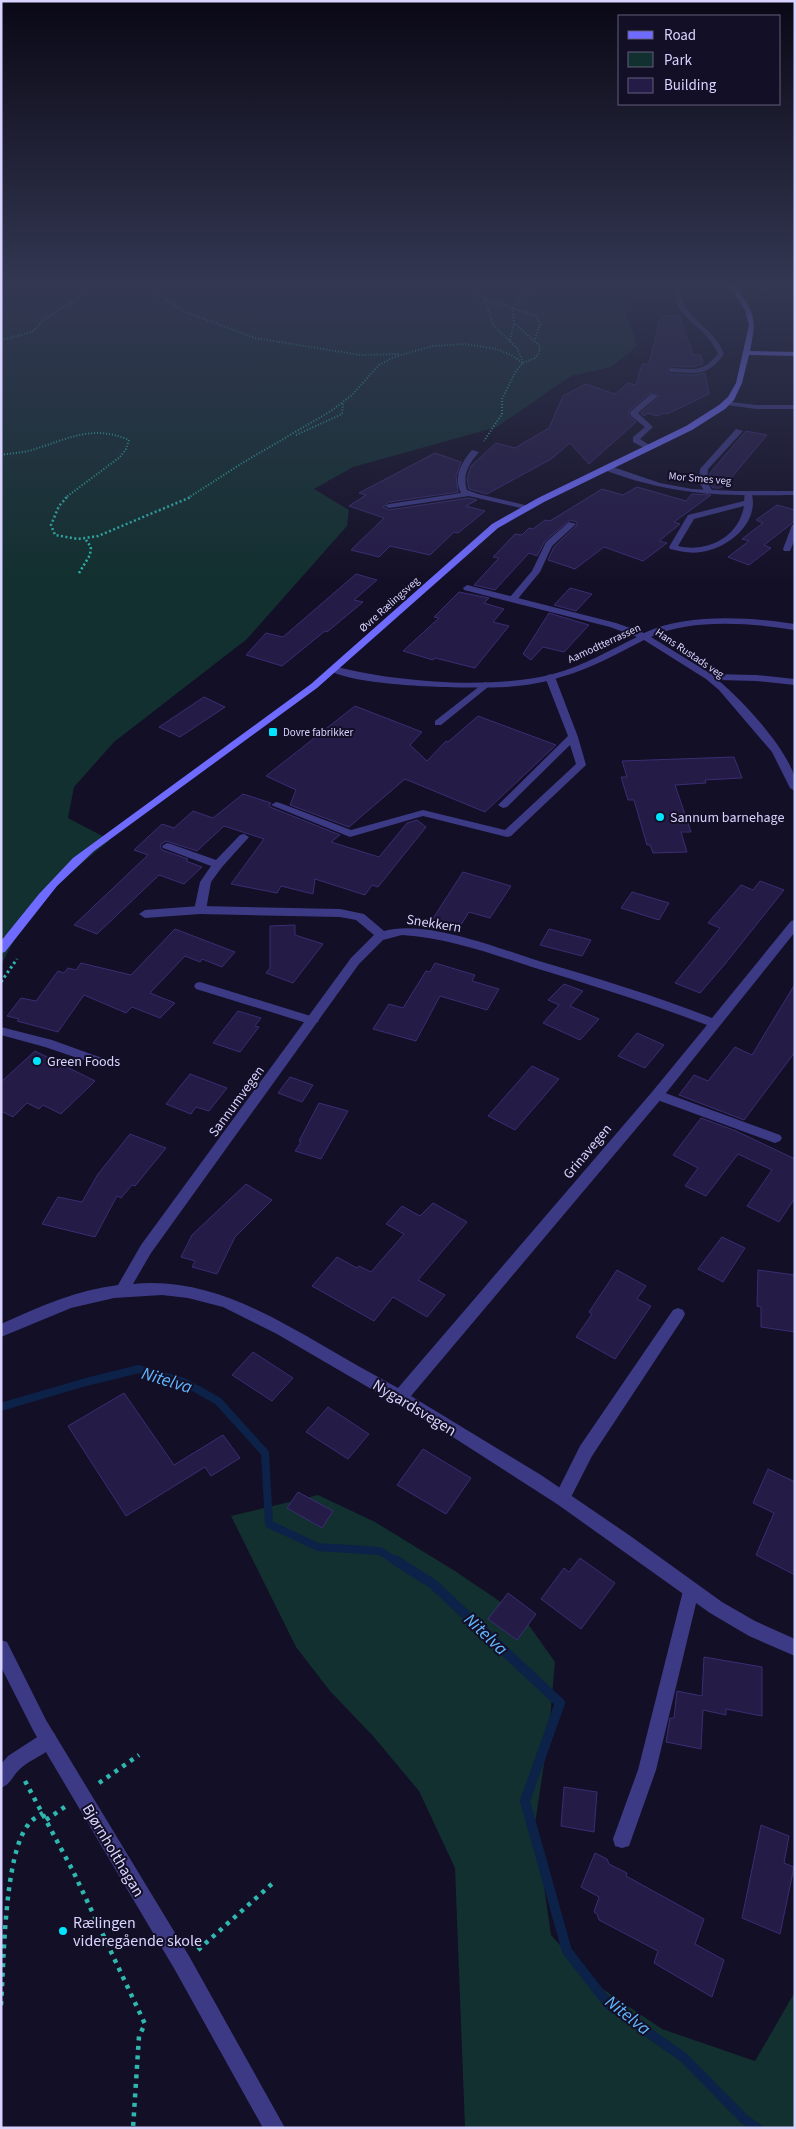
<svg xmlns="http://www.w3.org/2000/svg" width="796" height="2129" font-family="'Source Sans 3',sans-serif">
<rect width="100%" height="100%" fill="#130f26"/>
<!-- green -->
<g fill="#12302f">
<path d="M1 285H604L624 292 626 299 624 306 637 346 611 367 571 376 497 427 353 467 314 489 349 510 347 526 247 639 114 742 74 787 68 818 110 840C78 866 46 892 22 927 14 939 8 952 1 965Z"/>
<polygon points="318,1495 375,1522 455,1571 523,1617 555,1662 549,1730 535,1824 551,1935 594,1983 662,2029 755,2061 795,1992 795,2128 465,2128 455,1868 419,1791 373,1736 330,1691 296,1647 231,1516"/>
</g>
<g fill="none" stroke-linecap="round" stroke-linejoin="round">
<!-- stream-far1 -->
<polyline stroke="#0c2248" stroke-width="8" points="1,1407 86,1382 139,1369 184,1382 218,1401 265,1453 269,1524 318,1547 380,1551 397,1562"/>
<!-- stream -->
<polyline stroke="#0c2248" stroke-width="10" points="395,1560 433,1584 560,1703 525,1801 567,1951 609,2005 683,2057 744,2119 757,2128"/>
</g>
<!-- building -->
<g fill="#241b47" stroke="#3b2d73">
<polygon points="679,315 693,355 701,355 703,364 692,367 671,366 666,371 671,374 695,375 705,373 709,394 667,414 664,413 657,416 648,413 644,416 641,413 660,396 650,393 629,411 629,416 636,422 589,464 570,443 551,459 487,494 469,489 467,479 471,466 496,443 515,448 549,428 563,396 586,384 615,394 628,383 636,385 642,364 649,364 661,316"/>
<polygon points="746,431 767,435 726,484 720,488 713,488 709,482 710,473"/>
<polygon points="435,453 461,462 456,476 458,492 389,502 383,507 389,510 469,498 477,500 466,506 485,511 458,533 454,532 430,555 390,546 379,557 351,550 384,518 349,506 366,495 359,493"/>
<polygon points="637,487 686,501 692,494 711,495 674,522 680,524 659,541 667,543 643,561 604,547 575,569 548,560 554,547 577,525 577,522 570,520 545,541 537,556 529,553 495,590 474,585 499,558 493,557 515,534 522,535 529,528 533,529 545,520 550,521 602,489 623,495"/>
<polygon points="777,505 795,510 795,521 764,545 771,548 749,565 728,557 749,541 742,539 763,523 756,520"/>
<polygon points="356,574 377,580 354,600 363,602 327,632 325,631 282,666 246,655 266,633 283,637"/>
<polygon points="570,588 592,594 576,611 554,605"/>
<polygon points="459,592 489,598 484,603 504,609 493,622 509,626 475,668 435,658 433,660 403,651 439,618 434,617"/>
<polygon points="549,613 589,625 564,652 543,647 531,660 523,654"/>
<polygon points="204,697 225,707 180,737 159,727"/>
<polygon points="355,706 422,732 410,745 427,761 446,741 448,742 478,716 556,745 485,812 405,779 349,827 290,805 296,790 266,776"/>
<polygon points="734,757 742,778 705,780 706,783 675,785 691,832 681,832 687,852 653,853 650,845 647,845 634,800 628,800 621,777 627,777 622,761"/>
<polygon points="243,794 271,803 269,804 270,807 340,835 331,842 379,857 407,823 417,820 426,827 378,887 372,885 365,895 315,879 313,894 281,886 277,893 231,884 264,839 224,826 197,851 166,841 160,845 162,850 188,859 186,861 202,867 184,884 159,875 97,934 74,925 148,855 134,850 162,824 174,828 193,811 213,818"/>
<polygon points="463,872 511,886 490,918 469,912 457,931 430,923"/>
<polygon points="760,881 784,890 725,964 700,993 675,983 720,928 708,923 741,885 753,890"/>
<polygon points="632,892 669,903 659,920 621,908"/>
<polygon points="295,925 295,935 323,944 293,983 266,973 270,968 270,926"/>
<polygon points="175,929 235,952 222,967 202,959 200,962 185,956 150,993 175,1003 160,1018 132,1007 126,1013 84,995 58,1032 17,1021 19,1019 7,1016 21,998 36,1001 58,971 64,973 68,968 76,970 81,963 131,975"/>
<polygon points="549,929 591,940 582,956 540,945"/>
<polygon points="435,963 475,975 472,981 499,989 487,1010 440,996 416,1041 373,1029 389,1004 403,1008 426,971 430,972"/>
<polygon points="564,984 583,991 570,1006 599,1019 580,1040 543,1023 559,1005 548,1000"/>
<polygon points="795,984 795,1052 744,1120 679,1095 694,1075 708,1081 735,1047 752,1055"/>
<polygon points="238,1011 261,1018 255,1026 259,1027 240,1052 213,1043"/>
<polygon points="637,1033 664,1045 645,1068 618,1056"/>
<polygon points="35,1051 95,1081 61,1114 43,1105 39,1109 27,1103 13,1117 1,1111 1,1082"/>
<polygon points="532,1066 559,1079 515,1130 488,1116"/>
<polygon points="190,1074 227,1088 209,1111 196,1107 191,1114 166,1104"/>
<polygon points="290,1077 313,1085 302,1102 278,1093"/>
<polygon points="319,1103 348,1111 321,1159 295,1151 301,1142 299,1141"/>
<polygon points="701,1118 736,1131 795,1159 795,1198 779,1222 747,1206 772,1170 738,1154 706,1196 685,1186 698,1168 673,1155"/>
<polygon points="130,1134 166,1148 135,1186 132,1185 121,1198 117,1196 95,1237 42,1224 58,1197 82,1202 98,1174"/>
<polygon points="246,1184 272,1200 235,1237 217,1274 192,1267 195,1261 181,1257 192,1235"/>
<polygon points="433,1203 467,1222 418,1280 445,1295 427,1317 393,1297 374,1321 312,1286 337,1257 357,1268 359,1266 371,1272 404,1234 386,1224 402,1206 420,1216"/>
<polygon points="722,1237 745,1248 723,1282 698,1269"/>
<polygon points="617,1270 646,1286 637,1299 651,1306 615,1359 576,1337 592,1314 589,1312"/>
<polygon points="758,1270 795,1275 795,1332 761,1327 761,1307 757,1306"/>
<polygon points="253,1352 293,1378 272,1401 232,1375"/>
<polygon points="124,1393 174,1465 223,1435 240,1458 211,1476 205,1467 126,1516 68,1426"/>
<polygon points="328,1407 369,1434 348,1459 306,1432"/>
<polygon points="423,1449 471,1478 446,1514 397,1485"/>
<polygon points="768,1469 795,1482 795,1575 756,1555 774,1513 753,1503"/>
<polygon points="298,1492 333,1511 322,1528 287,1508"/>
<polygon points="580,1558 615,1583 581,1629 541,1599 564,1568 569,1572"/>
<polygon points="508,1593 536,1614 517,1640 488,1619"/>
<polygon points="704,1657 762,1667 762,1716 726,1709 726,1715 703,1710 701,1749 666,1742 670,1718 674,1718 677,1691 702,1696"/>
<polygon points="564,1787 597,1792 594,1832 561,1826"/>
<polygon points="761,1825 789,1836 784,1863 794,1867 780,1934 742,1918"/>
<polygon points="595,1853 607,1859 609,1864 627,1873 626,1876 704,1919 695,1944 724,1960 712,1997 654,1963 658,1951 599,1920 597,1914 594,1912 599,1897 581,1887"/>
</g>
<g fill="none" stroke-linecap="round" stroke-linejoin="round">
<!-- path-far3 -->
<g stroke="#2fb8b0" stroke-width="2" stroke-dasharray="1 2" stroke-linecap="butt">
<polyline points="145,285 183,311 255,338 360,355 400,354"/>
<polyline points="462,285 484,298 493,325 517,348 523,362"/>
<polyline points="484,298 512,308 514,323 540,346 539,353 535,358 523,363 516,371 502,399 502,414 484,441"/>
<polyline points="535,339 540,324 536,316 512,308 522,296 543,285"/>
<polyline points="1,340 32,332 46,318 77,299 88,285"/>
<polyline points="510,340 514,323"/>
<polyline points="296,435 342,414 343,403"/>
<path d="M1 455C11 453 22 453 32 450 68 439 92 424 129 440L126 449 120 457 65 498"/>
<polyline points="188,498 244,462 331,411 352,395 379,365 394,357 433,346 465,344 497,349 511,355 523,363"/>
</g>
<!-- path-far2 -->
<g stroke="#2fb8b0" stroke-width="2.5" stroke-dasharray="2 2.5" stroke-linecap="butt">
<polyline points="67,497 59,506 51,525 55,535 78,539 98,536 191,497"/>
<polyline points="79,573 90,555 91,547 86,540"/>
</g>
<!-- path-far1 -->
<polyline stroke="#2fb8b0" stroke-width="3" stroke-dasharray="2.5 3" stroke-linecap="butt" points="1,982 17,959"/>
<!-- path -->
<g stroke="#2fb8b0" stroke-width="4.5" stroke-dasharray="4 5.5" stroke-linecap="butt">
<polyline points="25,1781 73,1871 145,2024 139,2036 133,2128"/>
<polyline points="99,1783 139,1755"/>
<polyline points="46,1820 66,1806"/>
<polyline points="198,1950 274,1882"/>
<path d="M1 2005C4 1963 4 1855 28 1825 31 1820 38 1816 43 1813"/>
</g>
<!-- service -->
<g fill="#3d3a85" fill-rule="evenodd">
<polygon points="651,394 658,396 638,413 653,427 640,439 651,446 652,448 648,450 633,442 633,437 645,427 631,416 630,412"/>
<polygon points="736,429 743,431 708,469 707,482 713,492 706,494 699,482 700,469"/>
<path d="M472 450 479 452C469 464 462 474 467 490L478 494 529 506V510L469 496 389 508 385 506 389 504 461 493C453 477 461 463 472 450Z"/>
<path d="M745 491H751C761 521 730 548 701 552 690 554 680 551 670 549L669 547 688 515 744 501ZM744 506C739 537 707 553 678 546L694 519Z"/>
<polygon points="569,522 576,524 552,546 540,572 516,601 510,601 510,597 532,571 546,542"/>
<polygon points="550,674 555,677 578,737 586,765 511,836 507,837 423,816 350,837 271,805 276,802 280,803 351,830 423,810 505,830 576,764 570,745 507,807 503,808 498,805 568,736 545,677"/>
<polygon points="485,682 490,685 488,687 441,725 435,725 435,721"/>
<polygon points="244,834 249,837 222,867 211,882 206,910 200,914 196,913 194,910 200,882 211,866 163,848 162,846 167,843 171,844 216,860 240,835"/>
<polygon points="200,982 317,1018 319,1021 313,1025 196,989 194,986 196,983"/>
<polygon points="1,1027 52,1040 102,1058 104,1061 102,1064 98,1065 45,1047 1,1035"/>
<polygon points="657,1090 780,1135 782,1138 780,1141 775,1143 652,1098 651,1095 652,1092"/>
<polygon points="678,1308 683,1310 685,1314 683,1318 592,1456 568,1503 562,1505 556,1503 554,1498 580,1446 673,1310"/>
<polygon points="691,1583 697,1585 699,1591 656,1770 629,1846 622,1848 615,1846 613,1839 638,1770 683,1591 685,1585"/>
<path d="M48 1730 54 1733 57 1739C51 1754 31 1758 20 1769 13 1775 11 1784 1 1788V1764L8 1756Z"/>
</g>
<!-- minor -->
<g fill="#3d3a85" fill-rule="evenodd">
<path d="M673 285H679C681 321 712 323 724 354 707 377 698 373 671 372L668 370 671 368C694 369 702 373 718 354 706 324 674 321 673 285Z"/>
<polygon points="724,401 756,405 795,405 795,409 756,409 727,405 724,405"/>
<path d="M604 466H610L660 483 692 489 736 491H795V495C722 496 674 496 604 470Z"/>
<polygon points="792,525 795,525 795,539 790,551 784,551 783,549"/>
<path d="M467 585 616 623 644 633C686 613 750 617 795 624V630C753 623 690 618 651 637L711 674 756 675 795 679V685L756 681 718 680C743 701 783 744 794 775 796 780 795 786 795 791L790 788 772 752 719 690 706 679 644 640C617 654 590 669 561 677 543 683 524 686 505 687 474 689 349 687 328 669L333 666C395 682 491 690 553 674 583 666 610 650 637 637L610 627 464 590 463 588Z"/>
<path d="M200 906 340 909 364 914 384 931C425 919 498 948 539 961 597 978 656 996 712 1018L791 921 795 920V932L662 1098 411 1396 541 1475 629 1535 722 1602 755 1621 795 1639V1656L749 1636 710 1613 557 1504 445 1432 277 1334 223 1307 188 1298 162 1295 114 1298 71 1308 1 1337V1324C38 1307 77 1290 118 1285L141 1245 351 958 374 935 356 920 340 917 200 914 145 918 139 914 145 910ZM402 935C447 938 490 953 532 967 591 985 649 1003 707 1025L652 1092 398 1388C373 1374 347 1360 322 1345 263 1311 203 1277 133 1284L151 1253 359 964 383 940Z"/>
</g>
<!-- tertiary -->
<polygon fill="#3d3a85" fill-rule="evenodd" points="1,1640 7,1642 46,1720 189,1956 285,2128 263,2128 175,1970 34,1732 1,1667"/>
<!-- secondary -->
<path fill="#6f6bff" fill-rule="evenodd" d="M729 285H735C755 315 757 316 750 351L795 352V356L749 355 742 383 734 400 725 409 692 430 544 502 498 528 317 688 94 851 57 886 5 952 1 953V941L39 894 73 858 311 684 492 524 538 498 686 426 719 405 728 397 736 383 749 325 745 310Z"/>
</g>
<!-- sky -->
<linearGradient id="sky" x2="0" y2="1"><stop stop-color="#0a0815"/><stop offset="0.49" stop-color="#333752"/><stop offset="1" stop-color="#333752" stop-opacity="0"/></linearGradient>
<rect width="796" height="583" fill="url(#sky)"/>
<!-- markers -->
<g fill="#00e5ff" stroke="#130f26" stroke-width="2">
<rect x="268" y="727" width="10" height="10" rx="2.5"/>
<circle cx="660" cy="817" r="5"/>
<circle cx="37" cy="1061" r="5"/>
<circle cx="63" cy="1931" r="5"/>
</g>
<g text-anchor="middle" stroke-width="4" stroke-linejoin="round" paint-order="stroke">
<!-- far-street labels -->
<g font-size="11" fill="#d9d4ff" stroke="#130f26">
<text transform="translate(700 478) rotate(5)" y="4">Mor Smes veg</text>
<text transform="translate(389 604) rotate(-42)" y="4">Øvre Rælingsveg</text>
<text transform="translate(604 643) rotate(-25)" y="4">Aamodtterrassen</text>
<text transform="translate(690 653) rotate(34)" y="4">Hans Rustads veg</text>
</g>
<!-- far-poi labels -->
<g font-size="11" fill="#d9d4ff" stroke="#130f26" text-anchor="start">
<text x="283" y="736">Dovre fabrikker</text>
</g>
<!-- poi labels -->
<g font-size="14" fill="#d9d4ff" stroke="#130f26" text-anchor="start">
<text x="670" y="822">Sannum barnehage</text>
<text x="47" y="1066">Green Foods</text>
</g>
<!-- street labels -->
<g font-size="14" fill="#d9d4ff" stroke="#130f26">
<text transform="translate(434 923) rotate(9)" y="5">Snekkern</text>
<text transform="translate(236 1101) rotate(-54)" y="5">Sannumvegen</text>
<text transform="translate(587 1151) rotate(-50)" y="5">Grinavegen</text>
</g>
<!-- near-street labels -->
<g font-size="16" fill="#d9d4ff" stroke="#130f26">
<text transform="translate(415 1407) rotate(31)" y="6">Nygardsvegen</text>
<text transform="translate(114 1850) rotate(59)" y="6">Bjørnholthagan</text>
</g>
<!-- near-poi labels -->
<g font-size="16" fill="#d9d4ff" stroke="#130f26" text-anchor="start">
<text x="73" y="1928">Rælingen<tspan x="73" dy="18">videregående skole</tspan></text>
</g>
<!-- near-water labels -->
<g font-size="18" font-style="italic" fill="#62b6ff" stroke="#130f26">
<text transform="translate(167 1380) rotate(17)" y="6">Nitelva</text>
<text transform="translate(486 1634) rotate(43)" y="6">Nitelva</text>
<text transform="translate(628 2015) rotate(38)" y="6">Nitelva</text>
</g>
</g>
<!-- border -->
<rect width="796" height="2129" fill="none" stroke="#d9d4ff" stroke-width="5"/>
<!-- legend -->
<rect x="618" y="15" width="162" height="90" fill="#130f26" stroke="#625e7d"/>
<rect x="628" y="31" width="25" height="8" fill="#6f6bff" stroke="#625e7d"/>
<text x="664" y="40" font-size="15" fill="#d9d4ff">Road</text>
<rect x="628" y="52" width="25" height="15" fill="#12302f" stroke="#625e7d"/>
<text x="664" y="65" font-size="15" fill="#d9d4ff">Park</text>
<rect x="628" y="78" width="25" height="15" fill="#241b47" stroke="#625e7d"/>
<text x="664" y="90" font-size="15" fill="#d9d4ff">Building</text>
</svg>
